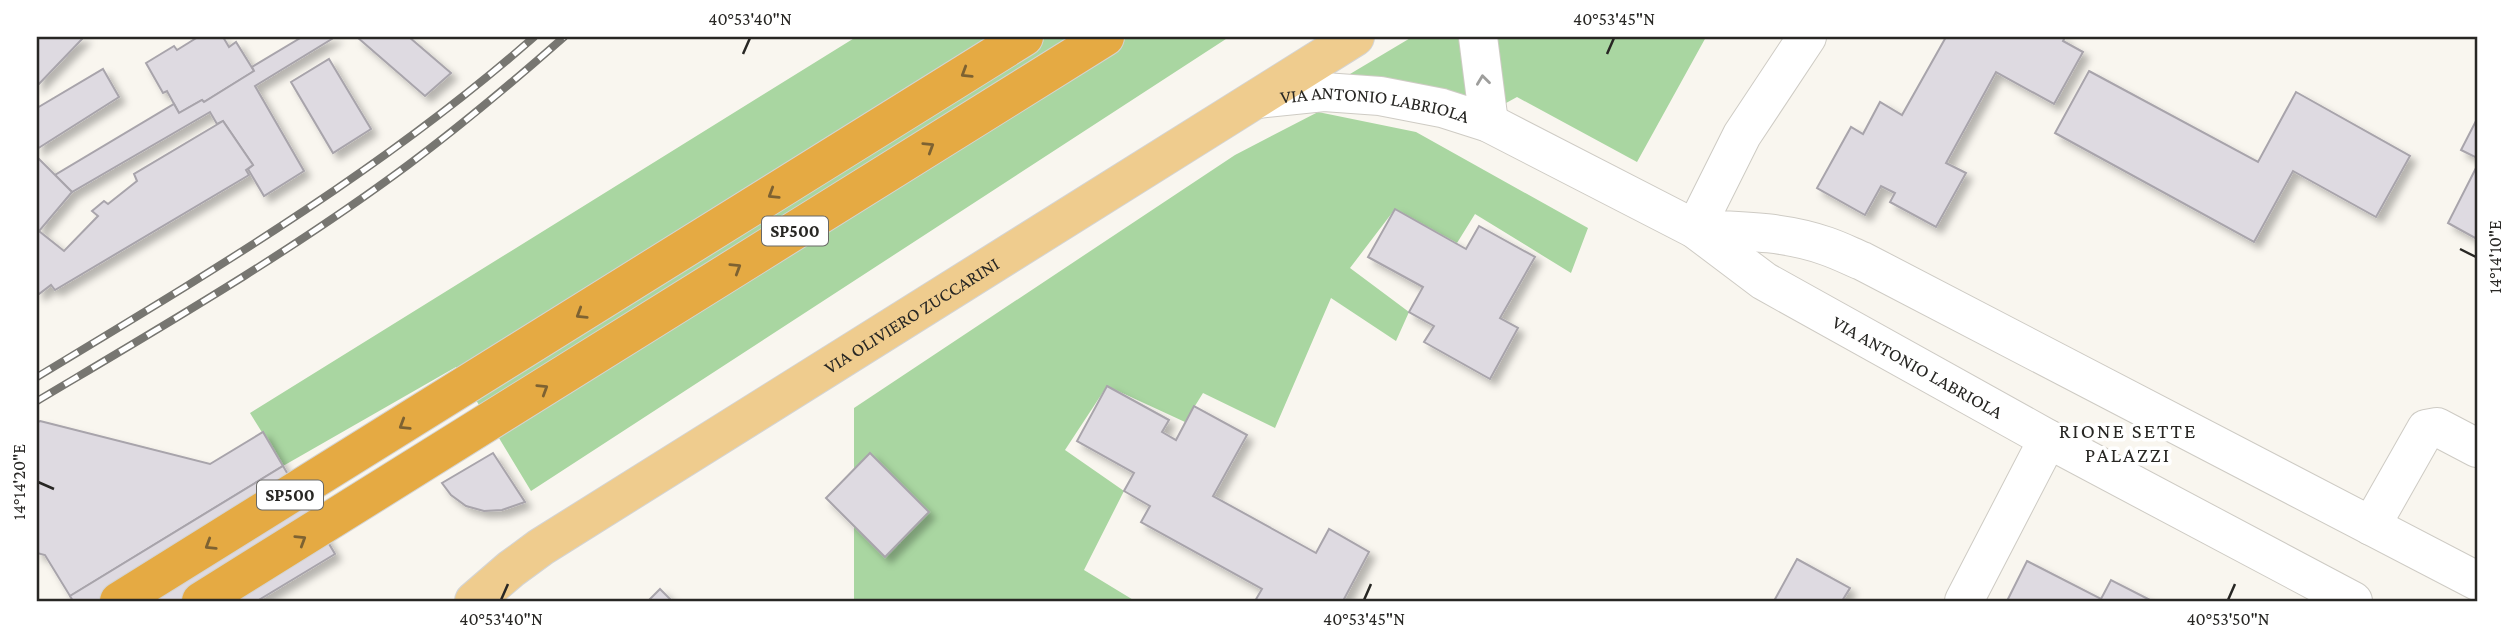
<svg xmlns="http://www.w3.org/2000/svg" width="2514" height="638" font-family="'Crimson Pro',serif">
<defs>
<filter id="shadow"><feDropShadow dx="6" dy="6" stdDeviation="3.5" flood-color="#0004"/></filter>
</defs>
<rect width="100%" height="100%" fill="#f9f6ef"/>
<!-- green -->
<g fill="#a9d6a1">
<polygon points="856,37 1229,37 531,491 456,367 283,466 250,413"/>
<polygon points="1412,37 1706,37 1637,162 1517,97 1477,119 1355,94 1350,74"/>
<polygon points="1318,112 1416,132 1588,228 1571,273 1475,214 1457,243 1395,209 1350,268 1409,312 1396,341 1331,298 1275,428 1203,393 1185,422 1107,386 1065,450 1124,491 1084,570 1135,601 854,601 854,408 1235,155"/>
</g>
<!-- building -->
<g fill="#dedae1" stroke="#a8a4ab" stroke-width="2" filter="url(#shadow)">
<polygon points="37,37 84,37 37,86"/>
<polygon points="198,37 223,37 229,47 236,42 254,71 204,102 202,100 179,113 167,91 163,93 146,63 174,46 177,50"/>
<polygon points="302,37 335,37 255,86 304,171 264,196 248,169 253,165 223,121 217,124 210,112 72,192 55,175 174,104 179,113 202,100 204,102 254,71 252,67"/>
<polygon points="357,37 409,37 451,73 425,96"/>
<polygon points="1946,37 2065,37 2063,41 2083,52 2054,104 1996,72 1946,163 1966,173 1936,227 1890,202 1895,193 1881,186 1865,215 1817,188 1851,127 1863,134 1880,102 1902,115"/>
<polygon points="329,59 371,129 333,153 291,82"/>
<polygon points="103,69 119,97 37,149 37,108"/>
<polygon points="2089,71 2258,162 2296,92 2410,156 2376,217 2293,171 2254,242 2055,133"/>
<polygon points="2477,119 2477,158 2461,150"/>
<polygon points="223,121 253,165 246,170 249,175 55,290 51,285 39,294 37,291 37,157 72,192 39,231 64,251 98,216 92,211 104,201 108,204 137,181 134,174"/>
<polygon points="2477,166 2477,239 2448,223"/>
<polygon points="1395,209 1466,249 1479,226 1535,257 1500,318 1518,328 1490,379 1424,342 1434,326 1409,312 1423,287 1368,257"/>
<polygon points="1107,386 1169,420 1162,432 1176,440 1194,406 1247,435 1213,496 1316,553 1329,529 1369,552 1343,601 1255,601 1262,589 1141,522 1150,506 1124,491 1134,473 1077,441"/>
<polygon points="40,421 210,464 263,432 283,466 70,596 45,555 37,553 37,423"/>
<polygon points="493,453 525,502 502,510 484,511 466,506 451,495 442,483"/>
<polygon points="870,453 929,512 885,557 826,498"/>
<polygon points="283,466 335,554 257,601 73,601 70,596"/>
<polygon points="1797,559 1850,588 1842,601 1774,601"/>
<polygon points="2027,561 2101,599 2111,580 2152,601 2007,601"/>
<polygon points="660,589 672,601 648,601"/>
</g>
<g fill="none" stroke-linecap="round" stroke-linejoin="round">
<defs>
<g id="minor">
<polyline points="1478,37 1489,123"/>
<path d="M1807 37 1742 135 1695 229C1739 231 1784 231 1826 246 1838 250 1850 256 1862 261L2477 581"/>
<path id="s1" d="M1257 99 1324 92 1380 96 1442 108 1489 123 1695 229 1764 281 2048 439 2353 601"/>
<polyline points="2371,526 2426,429 2437,427 2477,448"/>
<polyline points="1964,601 2048,439"/>
</g>
<g id="major">
<path id="s2" d="M474 601 511 569 541 547 1355 37"/>
</g>
<g id="highway">
<polyline points="119,601 1024,37"/>
<polyline points="201,601 1105,37"/>
</g>
</defs>
<!-- minor casing -->
<use href="#minor" stroke="#cecbc4" stroke-width="40"/>
<!-- major casing -->
<use href="#major" stroke="#d4d4d3" stroke-width="40"/>
<!-- highway casing -->
<use href="#highway" stroke="#d4d4d3" stroke-width="40"/>
<!-- minor -->
<use href="#minor" stroke="#fff" stroke-width="38"/>
<!-- major -->
<use href="#major" stroke="#efcc8e" stroke-width="38"/>
<!-- highway -->
<use href="#highway" stroke="#e5aa43" stroke-width="38"/>
<defs>
<g id="rail">
<path d="M37 377C209 273 383 170 534 37"/>
<path d="M37 401C163 326 291 252 408 165 462 125 514 81 564 37"/>
</g>
</defs>
<!-- rail casing -->
<use href="#rail" stroke="#777671" stroke-width="8"/>
<!-- rail -->
<use href="#rail" stroke="#fff" stroke-width="5" stroke-dasharray="16" stroke-linecap="butt"/>
</g>
<!-- one-way arrows -->
<defs><path id="oneway-chevron" d="M-2-3.5L2.5 0L-2 3.5" fill="none" stroke-width="1.6" stroke-linecap="round" stroke-linejoin="round" transform="scale(1.75)"/></defs>
<g stroke="#7d6232">
<use href="#oneway-chevron" transform="translate(966 73) rotate(148)"/>
<use href="#oneway-chevron" transform="translate(929 147) rotate(-32)"/>
<use href="#oneway-chevron" transform="translate(773 194) rotate(148)"/>
<use href="#oneway-chevron" transform="translate(736 268) rotate(-32)"/>
<use href="#oneway-chevron" transform="translate(581 314) rotate(148)"/>
<use href="#oneway-chevron" transform="translate(543 389) rotate(-32)"/>
<use href="#oneway-chevron" transform="translate(404 425) rotate(148)"/>
<use href="#oneway-chevron" transform="translate(301 540) rotate(-32)"/>
<use href="#oneway-chevron" transform="translate(210 545) rotate(148)"/>
</g>
<use stroke="#9e9e9c" href="#oneway-chevron" transform="translate(1483 80) rotate(-97)"/>
<!-- ticks -->
<path fill="none" stroke="#282724" stroke-width="2.5" d="M743 54 750 38M1607 54 1614 38M2460 249 2476 257M38 482 54 489M501 600 508 584M1364 600 1371 584M2228 600 2235 584"/>
<g text-anchor="middle" stroke-width="7" stroke-linejoin="round" paint-order="stroke">
<!-- shield labels -->
<g fill="#fff" stroke="#686866" stroke-width="2">
<rect x="762" y="216.5" width="66" height="29" rx="5"/>
<rect x="257" y="480.5" width="66" height="29" rx="5"/>
</g>
<g font-size="18" font-weight="bold" fill="#282724">
<text x="795" y="237">SP500</text>
<text x="290" y="501">SP500</text>
</g>
<!-- street labels -->
<g font-size="19" fill="#282724" stroke="#fff">
<text dy="7" stroke="none"><textPath href="#s1" startOffset="119">VIA ANTONIO LABRIOLA</textPath></text>
<text dy="7" stroke="none"><textPath href="#s2" startOffset="523">VIA OLIVIERO ZUCCARINI</textPath></text>
<text dy="7" stroke="none"><textPath href="#s1" startOffset="730">VIA ANTONIO LABRIOLA</textPath></text>
</g>
<!-- neighbourhood labels -->
<g font-size="21" letter-spacing="2" fill="#282724" stroke="#fff">
<text x="2128" y="438">RIONE SETTE<tspan x="2128" dy="24">PALAZZI</tspan></text>
</g>
</g>
<!-- border -->
<rect width="2514" height="638" fill="none" stroke="#ffffff" stroke-width="77"/>
<rect x="38" y="38" width="2438" height="562" fill="none" stroke="#282724" stroke-width="2.5"/>
<g font-size="18" text-anchor="middle" fill="#282724">
<text x="750" y="25">40°53'40"N</text>
<text x="1614" y="25">40°53'45"N</text>
<text transform="translate(2495 257) rotate(-90)" y="6">14°14'10"E</text>
<text transform="translate(19 482) rotate(-90)" y="6">14°14'20"E</text>
<text x="501" y="625">40°53'40"N</text>
<text x="1364" y="625">40°53'45"N</text>
<text x="2228" y="625">40°53'50"N</text>
</g>
</svg>
